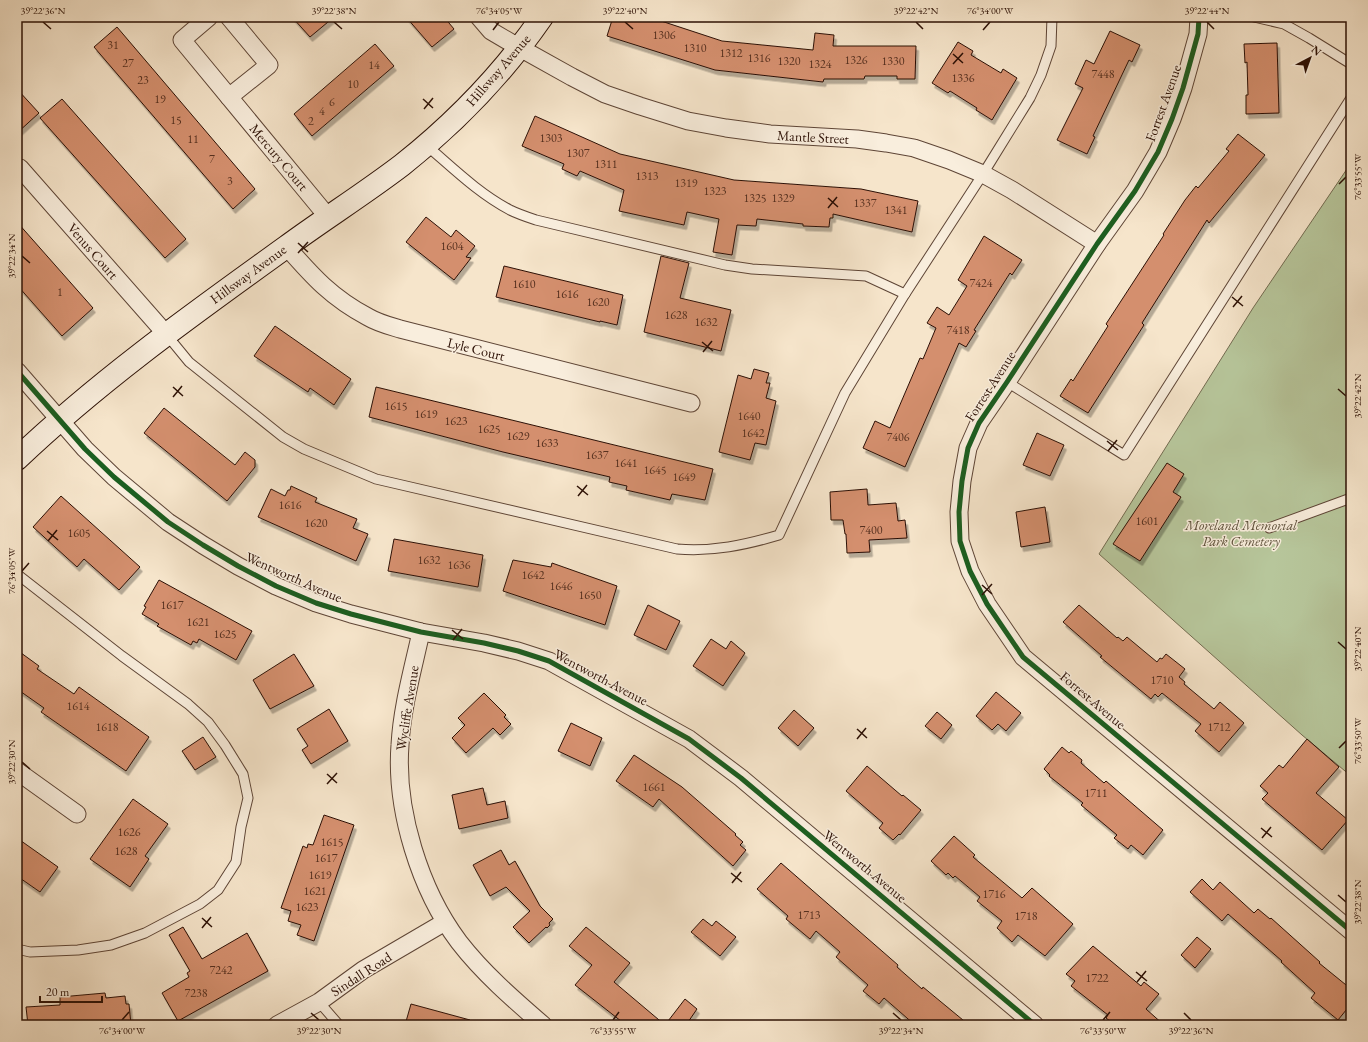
<svg xmlns="http://www.w3.org/2000/svg" width="1368" height="1042" font-family="'EB Garamond',serif">
<defs>
<filter id="shadow"><feDropShadow dx="2.5" dy="4.5" stdDeviation="0" flood-color="#0004"/></filter>
</defs>
<rect width="100%" height="100%" fill="#f6e5cb"/>
<filter id="stains"><feTurbulence type="fractalNoise" baseFrequency=".005" numOctaves="4"/><feColorMatrix values="0 0 0 0 .2 0 0 0 0 .09 0 0 0 0 .02 0 0 0 .5 -.17"/></filter>
<radialGradient id="worn" r=".72"><stop offset=".6" stop-color="#630" stop-opacity="0"/><stop offset="1" stop-color="#630" stop-opacity=".3"/></radialGradient>
<!-- green -->
<polygon fill="#b7c69b" stroke="#726b50" points="1351,163 1351,776 1302,735 1099,554 1253,308"/>
<!-- building -->
<g fill="#d48f6e" stroke="#2c1005" filter="url(#shadow)">
<polygon points="292,17 334,17 310,37"/>
<polygon points="406,17 444,17 454,29 432,47"/>
<polygon points="613,17 649,17 722,41 813,50 815,33 834,35 833,46 916,46 915,79 897,79 897,76 865,76 864,79 824,79 823,82 715,70 607,36"/>
<polygon points="117,27 255,189 233,209 94,47"/>
<polygon points="1110,31 1140,45 1132,62 1129,60 1093,136 1095,137 1087,154 1057,140 1083,88 1075,84 1086,60 1094,64"/>
<polygon points="958,42 973,51 971,55 1001,73 1003,69 1017,78 992,120 976,110 977,108 950,91 948,93 932,83"/>
<polygon points="1277,43 1279,113 1246,114 1246,95 1248,95 1247,62 1245,63 1244,44"/>
<polygon points="375,44 394,66 312,136 294,114"/>
<polygon points="17,89 39,113 17,133"/>
<polygon points="62,99 186,239 165,258 40,118"/>
<polygon points="535,116 620,154 734,180 861,189 918,201 912,232 833,214 833,218 830,218 829,227 803,226 803,224 757,219 756,226 737,225 732,255 713,252 719,219 687,212 684,225 619,211 624,190 580,171 577,176 562,169 564,164 522,146"/>
<polygon points="1238,134 1265,155 1209,223 1207,220 1142,323 1144,325 1088,413 1060,396 1071,379 1073,381 1108,326 1106,324 1164,235 1163,234 1185,200 1196,186 1198,188 1229,151 1226,149"/>
<polygon points="426,217 451,237 456,230 475,246 466,257 471,258 454,280 406,242"/>
<polygon points="17,222 93,308 62,336 17,285"/>
<polygon points="984,236 1022,260 1012,275 1010,273 974,330 976,331 966,347 959,343 905,467 863,448 875,421 890,428 920,358 923,359 936,328 927,323 937,307 949,315 967,286 958,280"/>
<polygon points="661,256 689,263 680,298 731,310 721,351 644,332"/>
<polygon points="504,266 623,295 617,325 600,321 600,322 496,297"/>
<polygon points="275,326 351,379 334,405 310,388 308,392 254,356"/>
<polygon points="754,369 769,373 766,383 770,383 766,398 776,401 766,445 755,443 750,460 719,452 738,375 751,379"/>
<polygon points="376,387 713,469 705,500 672,494 670,500 626,490 627,486 609,482 610,477 503,452 369,417"/>
<polygon points="164,408 235,465 245,452 255,460 255,467 227,501 144,433"/>
<polygon points="1037,433 1064,445 1050,476 1023,465"/>
<polygon points="1167,463 1184,474 1173,492 1181,497 1140,561 1113,544"/>
<polygon points="291,486 317,498 315,502 357,519 353,528 368,534 356,561 258,517 271,489 285,496 288,490 290,490"/>
<polygon points="867,489 868,505 896,503 898,521 905,520 907,538 869,540 870,552 847,553 846,534 845,534 843,520 831,520 830,492"/>
<polygon points="61,496 140,567 119,590 84,559 77,567 33,527"/>
<polygon points="1045,507 1050,542 1021,547 1016,512"/>
<polygon points="394,539 483,555 478,587 388,571"/>
<polygon points="513,560 551,567 552,563 617,586 605,625 503,591"/>
<polygon points="159,580 252,631 236,660 199,639 197,643 193,641 191,645 157,626 159,624 142,614 146,607 144,606"/>
<polygon points="648,605 680,621 666,650 634,635"/>
<polygon points="1079,605 1117,638 1118,637 1123,641 1127,637 1157,662 1160,658 1162,659 1166,654 1185,669 1179,677 1185,682 1184,684 1214,709 1220,702 1244,723 1219,752 1195,731 1201,724 1162,693 1158,697 1155,694 1151,699 1100,657 1102,656 1063,622"/>
<polygon points="711,639 726,649 731,641 745,653 723,686 693,666"/>
<polygon points="17,650 39,666 37,669 74,694 79,687 149,737 126,771 41,712 44,708 17,689"/>
<polygon points="294,654 314,686 270,709 253,680"/>
<polygon points="996,692 1021,713 1006,731 998,724 992,730 976,716"/>
<polygon points="484,693 506,715 504,717 511,724 500,735 493,728 466,753 452,738 465,725 458,718"/>
<polygon points="329,709 348,741 311,764 302,750 308,746 297,729"/>
<polygon points="794,710 814,728 798,746 778,728"/>
<polygon points="937,712 952,725 941,739 925,726"/>
<polygon points="571,723 602,738 590,766 558,751"/>
<polygon points="203,737 216,757 195,770 182,751"/>
<polygon points="1307,739 1339,767 1316,793 1348,820 1322,850 1262,799 1268,793 1260,786 1279,765 1283,768"/>
<polygon points="1062,747 1069,753 1071,751 1082,760 1081,763 1104,783 1106,781 1163,830 1143,855 1131,845 1128,849 1114,838 1117,835 1081,805 1083,803 1049,776 1050,775 1044,769"/>
<polygon points="634,755 682,787 736,834 735,835 743,842 740,845 746,850 733,866 659,799 653,807 616,781"/>
<polygon points="867,766 902,796 903,795 921,810 900,835 899,834 893,840 879,828 883,823 846,791"/>
<polygon points="483,788 487,805 505,801 508,818 459,829 452,795"/>
<polygon points="133,799 168,824 145,856 149,859 130,887 90,859"/>
<polygon points="324,815 354,825 314,941 297,935 301,925 288,921 291,911 281,908 303,846 307,848 308,844 313,845"/>
<polygon points="954,836 975,855 973,857 1022,898 1032,888 1073,924 1045,956 1018,935 1012,942 997,928 1002,921 977,901 980,897 955,876 953,878 948,873 946,875 931,861"/>
<polygon points="17,838 58,867 40,892 17,876"/>
<polygon points="501,850 509,865 515,861 540,906 553,919 549,923 550,925 547,928 546,927 529,943 513,927 530,911 506,887 490,896 473,865"/>
<polygon points="781,863 898,965 897,967 922,989 923,987 969,1025 915,1025 884,998 879,1004 863,991 868,985 836,957 840,952 816,931 810,939 786,919 788,916 757,889"/>
<polygon points="1202,879 1213,890 1220,882 1254,913 1258,909 1270,919 1271,918 1320,962 1319,963 1351,989 1351,1004 1338,1020 1311,998 1315,993 1281,962 1282,961 1228,914 1222,921 1190,892"/>
<polygon points="703,919 712,926 716,921 736,937 720,956 691,932"/>
<polygon points="183,927 202,959 247,933 268,971 178,1021 162,993 189,977 187,973 190,971 169,935"/>
<polygon points="586,927 630,963 614,982 665,1025 685,999 697,1009 686,1025 626,1025 575,985 592,965 569,946"/>
<polygon points="1197,937 1211,949 1195,968 1181,955"/>
<polygon points="1093,946 1141,986 1144,982 1159,994 1146,1009 1164,1025 1115,1025 1106,1018 1108,1015 1071,986 1075,981 1066,974"/>
<polygon points="105,993 106,998 125,996 126,1004 129,1004 131,1025 28,1025 26,1007 60,1005 60,997"/>
<polygon points="411,1004 470,1020 469,1025 405,1025"/>
</g>
<g fill="none" stroke-linecap="round" stroke-linejoin="round">
<defs>
<g id="lane">
<polyline points="1254,17 1284,24 1309,38 1351,64"/>
<path d="M426 145C453 168 478 193 510 210 518 214 527 217 536 220L725 265 752 269 866 276 905 294"/>
<path d="M166 334 189 362 283 437 304 449 376 479 677 549C713 552 745 545 779 535L845 393 905 294 983 174 1030 98 1041 75 1051 46 1052 17"/>
<polyline points="1007,382 1124,455 1351,98"/>
<polyline points="1269,528 1351,498"/>
<polyline points="17,574 122,656 188,704 208,722 225,745 243,774 248,798 241,827 236,862 218,890 200,904 145,933 111,945 78,950 30,952 17,949"/>
<polyline points="319,1002 339,1025"/>
</g>
<g id="street">
<polyline points="209,17 182,40 328,217"/>
<polyline points="229,17 269,65 229,97"/>
<polyline points="479,17 491,31 520,48 572,77 605,94 640,106 688,121 726,128 770,134 857,139 886,143 914,148 949,160 983,174 1012,190 1097,244"/>
<polyline points="1199,17 1198,34 1183,88 1172,119 1158,152 1135,191 1097,244 1007,382 979,423 968,448 962,481 959,512 960,541 970,571 987,604 1023,657 1351,931"/>
<polyline points="20,168 166,334"/>
<path d="M286 246C313 277 332 298 368 317 378 323 390 326 400 329L691 403"/>
<polyline points="17,371 85,449 114,477 168,522 203,545 238,566 276,586 316,603 351,614 421,632 484,643 518,651 549,661 689,739 741,778 1035,1025"/>
<path d="M421 632C413 669 402 707 400 745 395 810 420 890 459 942 483 973 513 999 543 1025"/>
<polyline points="17,771 77,814"/>
<polyline points="277,1025 319,1002 363,970 445,922"/>
</g>
<path id="secondary" d="M17 459C100 380 193 314 286 247 324 219 364 194 402 165 455 123 504 72 542 17"/>
</defs>
<!-- lane casing -->
<use href="#lane" stroke="#5e4536" stroke-width="11"/>
<!-- street casing -->
<use href="#street" stroke="#5e4536" stroke-width="19"/>
<!-- secondary casing -->
<use href="#secondary" stroke="#2c1005" stroke-width="24"/>
<!-- lane -->
<use href="#lane" stroke="#f9eedd" stroke-width="9"/>
<!-- street -->
<use href="#street" stroke="#f9eedd" stroke-width="17"/>
<!-- secondary -->
<use href="#secondary" stroke="#f9eedd" stroke-width="22"/>
<defs>
<g id="cycleway">
<polyline points="1199,17 1198,34 1183,88 1172,119 1158,152 1135,191 1097,244 1007,382 979,423 968,448 962,481 959,512 960,541 970,571 987,604 1023,657 1351,931"/>
<polyline points="17,371 85,449 114,477 168,522 203,545 238,566 276,586 316,603 351,614 421,632 484,643 518,651 549,661 689,739 741,778 1035,1025"/>
</g>
</defs>
<!-- cycleway casing -->
<use href="#cycleway" stroke="#f9eedd" stroke-width="8"/>
<!-- cycleway -->
<use href="#cycleway" stroke="#1b5e20" stroke-width="5"/>
</g>
<!-- ticks -->
<path fill="none" stroke="#2c1005" stroke-width="1.5" d="M43 22 51 29M334 22 342 29M625 22 633 29M916 22 923 29M1207 22 1214 29M493 30 499 22M983 30 990 22M953 54 963 63M953 64 963 53M423 99 433 108M424 109 433 98M1339 184 1346 177M828 198 838 207M828 208 837 197M298 243 308 252M298 253 308 242M22 256 30 263M1232 297 1243 306M1233 307 1242 296M702 342 713 351M703 352 712 341M173 387 183 396M1338 389 1346 396M173 397 182 386M1107 441 1118 450M1108 451 1117 440M577 486 588 495M578 496 587 485M47 531 58 540M48 541 57 530M22 571 29 563M982 585 992 594M982 595 992 584M452 630 463 639M453 640 462 629M1338 642 1346 649M857 729 867 738M857 739 866 728M1339 748 1346 741M22 762 30 769M327 774 337 783M327 784 337 773M1261 828 1272 837M1262 838 1271 827M731 873 742 882M732 883 741 872M1338 895 1346 902M202 918 212 927M202 928 211 917M1136 972 1147 981M1137 982 1146 971M311 1013 319 1020M893 1013 901 1020M1184 1013 1191 1020M122 1020 129 1012M613 1020 619 1012M1103 1020 1110 1012"/>
<g text-anchor="middle" stroke-width="3" stroke-linejoin="round" paint-order="stroke">
<!-- number labels -->
<g font-size="12" fill="#56301f">
<text x="664" y="39">1306</text>
<text x="113" y="49">31</text>
<text x="695" y="52">1310</text>
<text x="731" y="57">1312</text>
<text x="759" y="62">1316</text>
<text x="856" y="64">1326</text>
<text x="789" y="65">1320</text>
<text x="893" y="65">1330</text>
<text x="128" y="67">27</text>
<text x="820" y="68">1324</text>
<text x="374" y="69">14</text>
<text x="1103" y="78">7448</text>
<text x="963" y="82">1336</text>
<text x="143" y="84">23</text>
<text x="353" y="88">10</text>
<text x="160" y="103">19</text>
<text x="332" y="106">6</text>
<text x="322" y="115">4</text>
<text x="176" y="124">15</text>
<text x="311" y="125">2</text>
<text x="551" y="142">1303</text>
<text x="193" y="143">11</text>
<text x="578" y="157">1307</text>
<text x="212" y="163">7</text>
<text x="606" y="168">1311</text>
<text x="647" y="180">1313</text>
<text x="230" y="185">3</text>
<text x="686" y="187">1319</text>
<text x="715" y="195">1323</text>
<text x="755" y="202">1325</text>
<text x="783" y="202">1329</text>
<text x="865" y="207">1337</text>
<text x="896" y="214">1341</text>
<text x="452" y="250">1604</text>
<text x="981" y="287">7424</text>
<text x="524" y="288">1610</text>
<text x="60" y="296">1</text>
<text x="567" y="298">1616</text>
<text x="598" y="306">1620</text>
<text x="676" y="319">1628</text>
<text x="706" y="326">1632</text>
<text x="958" y="334">7418</text>
<text x="396" y="410">1615</text>
<text x="426" y="418">1619</text>
<text x="749" y="420">1640</text>
<text x="456" y="425">1623</text>
<text x="489" y="433">1625</text>
<text x="753" y="437">1642</text>
<text x="518" y="440">1629</text>
<text x="898" y="441">7406</text>
<text x="547" y="447">1633</text>
<text x="597" y="459">1637</text>
<text x="626" y="467">1641</text>
<text x="655" y="474">1645</text>
<text x="684" y="481">1649</text>
<text x="290" y="509">1616</text>
<text x="1147" y="525">1601</text>
<text x="316" y="527">1620</text>
<text x="871" y="534">7400</text>
<text x="79" y="537">1605</text>
<text x="429" y="564">1632</text>
<text x="459" y="569">1636</text>
<text x="533" y="579">1642</text>
<text x="561" y="590">1646</text>
<text x="590" y="599">1650</text>
<text x="172" y="609">1617</text>
<text x="198" y="626">1621</text>
<text x="225" y="638">1625</text>
<text x="1162" y="684">1710</text>
<text x="78" y="710">1614</text>
<text x="107" y="731">1618</text>
<text x="1219" y="731">1712</text>
<text x="654" y="791">1661</text>
<text x="1096" y="797">1711</text>
<text x="129" y="836">1626</text>
<text x="332" y="846">1615</text>
<text x="126" y="855">1628</text>
<text x="326" y="862">1617</text>
<text x="320" y="879">1619</text>
<text x="315" y="895">1621</text>
<text x="994" y="898">1716</text>
<text x="307" y="911">1623</text>
<text x="809" y="919">1713</text>
<text x="1026" y="920">1718</text>
<text x="221" y="974">7242</text>
<text x="1097" y="982">1722</text>
<text x="196" y="997">7238</text>
</g>
<!-- street labels -->
<g font-size="14" fill="#2c1005" stroke="#f9eedd">
<text transform="translate(498 70) rotate(-49)" y="5">Hillsway Avenue</text>
<text transform="translate(1163 103) rotate(-70)" y="5">Forrest Avenue</text>
<text transform="translate(813 137) rotate(3)" y="5">Mantle Street</text>
<text transform="translate(279 157) rotate(50)" y="5">Mercury Court</text>
<text transform="translate(93 251) rotate(49)" y="5">Venus Court</text>
<text transform="translate(248 274) rotate(-36)" y="5">Hillsway Avenue</text>
<text transform="translate(476 349) rotate(14)" y="5">Lyle Court</text>
<text transform="translate(990 386) rotate(-57)" y="5">Forrest Avenue</text>
<text transform="translate(294 577) rotate(24)" y="5">Wentworth Avenue</text>
<text transform="translate(601 677) rotate(28)" y="5">Wentworth Avenue</text>
<text transform="translate(1093 700) rotate(40)" y="5">Forrest Avenue</text>
<text transform="translate(407 708) rotate(-81)" y="5">Wycliffe Avenue</text>
<text transform="translate(865 866) rotate(40)" y="5">Wentworth Avenue</text>
<text transform="translate(361 974) rotate(-33)" y="5">Sindall Road</text>
</g>
<!-- park labels -->
<g font-size="14" font-style="italic" fill="#5d503a" stroke="#f9eedd">
<text x="1241" y="530">Moreland Memorial<tspan x="1241" dy="16">Park Cemetery</tspan></text>
</g>
</g>
<!-- margin -->
<rect width="1368" height="1042" fill="none" stroke="#f6e5cb" stroke-width="44"/>
<!-- north arrow -->
<g transform="translate(1310 58) rotate(41)" stroke="#f9eedd" stroke-width="3" paint-order="stroke">
<path d="M0-3L7 15L0 10L-7 15Z" fill="#2c1005"/>
<text y="-6" font-size="11" font-weight="bold" text-anchor="middle" fill="#2c1005">N</text>
</g>
<!-- scale -->
<path d="M40 996v6h62v-6" fill="none" stroke="#2c1005" stroke-width="2"/>
<text x="46" y="996" font-size="12" fill="#2c1005" stroke="#f9eedd" stroke-width="3" paint-order="stroke">20 m</text>
<rect x="22" y="22" width="1324" height="998" fill="none" stroke="#2c1005" stroke-width="1.5"/>
<g font-size="10" text-anchor="middle" fill="#2c1005">
<text x="43" y="14">39°22'36"N</text>
<text x="334" y="14">39°22'38"N</text>
<text x="499" y="14">76°34'05"W</text>
<text x="625" y="14">39°22'40"N</text>
<text x="916" y="14">39°22'42"N</text>
<text x="990" y="14">76°34'00"W</text>
<text x="1207" y="14">39°22'44"N</text>
<text transform="translate(1357 177) rotate(-90)" y="4">76°33'55"W</text>
<text transform="translate(11 256) rotate(-90)" y="4">39°22'34"N</text>
<text transform="translate(1357 396) rotate(-90)" y="4">39°22'42"N</text>
<text transform="translate(11 571) rotate(-90)" y="4">76°34'05"W</text>
<text transform="translate(1357 649) rotate(-90)" y="4">39°22'40"N</text>
<text transform="translate(1357 741) rotate(-90)" y="4">76°33'50"W</text>
<text transform="translate(11 762) rotate(-90)" y="4">39°22'30"N</text>
<text transform="translate(1357 902) rotate(-90)" y="4">39°22'38"N</text>
<text x="122" y="1034">76°34'00"W</text>
<text x="319" y="1034">39°22'30"N</text>
<text x="613" y="1034">76°33'55"W</text>
<text x="901" y="1034">39°22'34"N</text>
<text x="1103" y="1034">76°33'50"W</text>
<text x="1191" y="1034">39°22'36"N</text>
</g>
<rect width="100%" height="100%" filter="url(#stains)"/>
<rect width="100%" height="100%" fill="url(#worn)"/>
</svg>
